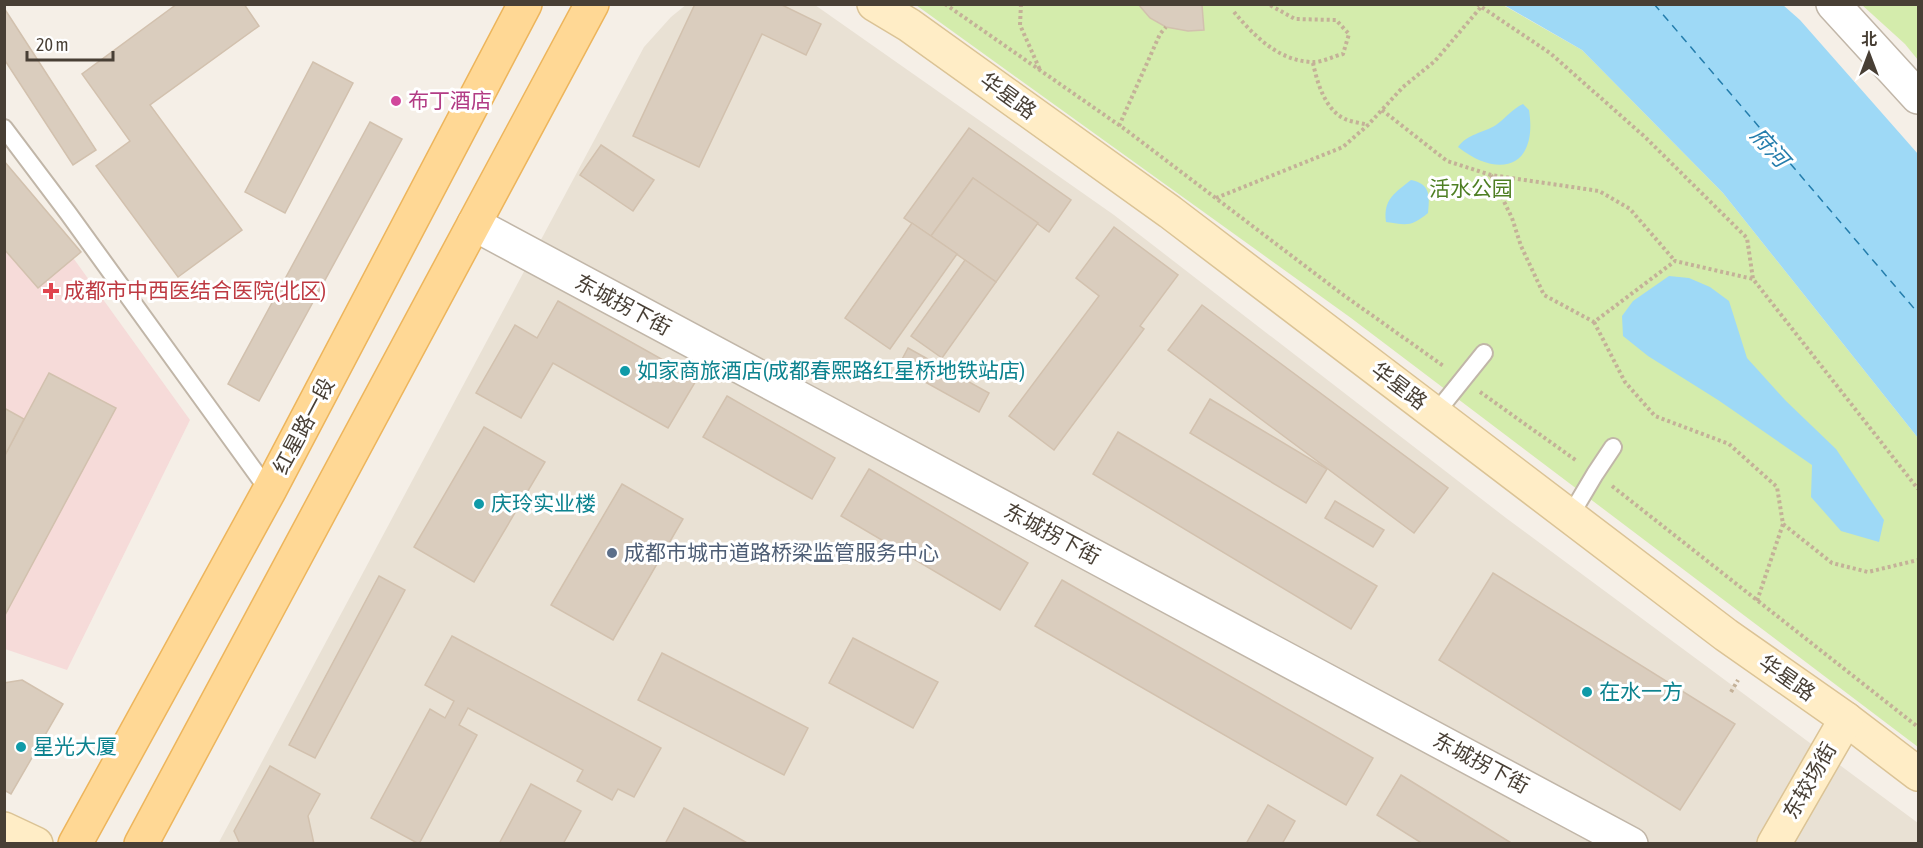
<svg xmlns="http://www.w3.org/2000/svg" width="1923" height="848" font-family="'Asap Condensed','Noto Sans SC',sans-serif">
<rect width="100%" height="100%" fill="#f5efe7"/>
<!-- residential -->
<polygon fill="#e9e1d4" points="687,4 815,5 1114,215 1506,518 1918,823 1918,844 218,844 644,47 671,17"/>
<!-- medical -->
<polygon fill="#f6dbd9" points="4,162 190,420 67,670 5,649"/>
<!-- green -->
<g fill="#d4ecac">
<polygon points="916,5 1503,5 1582,50 1723,193 1918,438 1918,747 1351,318"/>
<polygon points="1862,5 1918,5 1918,60 1905,44"/>
</g>
<!-- water -->
<g fill="#9ed9f6">
<polygon points="1504,5 1783,5 1800,20 1918,154 1918,438 1723,193 1582,50"/>
<path d="M1523 104 1529 110C1538 167 1500 180 1458 147 1467 134 1483 133 1496 125 1506 118 1512 109 1523 104Z"/>
<path d="M1411 180C1430 184 1430 195 1428 213 1411 227 1407 225 1386 222 1383 199 1395 193 1411 180Z"/>
<polygon points="1669,276 1689,278 1710,287 1729,301 1747,358 1786,401 1836,449 1884,520 1879,542 1841,531 1811,497 1812,465 1718,400 1648,356 1623,336 1622,316 1633,301"/>
</g>
<g fill="none" stroke-linecap="round" stroke-linejoin="round">
<!-- ferry -->
<polyline stroke="#247dac" stroke-width="1.5" stroke-dasharray="8 6" stroke-linecap="butt" points="1654,4 1918,313"/>
</g>
<!-- building -->
<g fill="#dacdbe" stroke="#d2c1ae" stroke-width="1.5">
<polygon points="177,4 244,4 259,26 150,105 242,230 178,277 96,166 130,141 82,74"/>
<polygon points="695,4 780,4 821,24 806,55 762,34 699,167 633,136"/>
<polygon points="1138,4 1202,5 1204,30 1188,31 1166,27 1150,18"/>
<polygon points="4,8 96,150 73,165 4,59"/>
<polygon points="313,62 353,83 285,213 245,192"/>
<polygon points="370,122 402,139 259,401 228,384"/>
<polygon points="969,128 1071,200 1049,232 973,178 931,236 904,218"/>
<polygon points="601,145 654,180 633,211 580,175"/>
<polygon points="4,161 81,252 38,288 4,249"/>
<polygon points="973,178 1038,223 996,282 931,236"/>
<polygon points="912,223 957,254 890,349 845,318"/>
<polygon points="1114,227 1178,275 1140,326 1144,329 1054,450 1009,416 1099,296 1076,278"/>
<polygon points="965,260 996,282 942,358 911,336"/>
<polygon points="558,301 697,379 668,428 553,363 521,418 476,393 515,325 537,338"/>
<polygon points="1202,305 1448,488 1414,533 1168,350"/>
<polygon points="908,348 989,393 979,412 898,367"/>
<polygon points="49,373 116,408 4,617 4,457"/>
<polygon points="727,396 835,458 812,499 703,437"/>
<polygon points="1210,399 1327,469 1306,503 1190,433"/>
<polygon points="4,408 24,419 4,457"/>
<polygon points="484,427 545,462 474,582 414,547"/>
<polygon points="1118,432 1377,586 1351,629 1093,474"/>
<polygon points="869,469 1028,563 1000,610 841,516"/>
<polygon points="622,484 683,519 613,640 551,605"/>
<polygon points="1335,501 1384,530 1373,547 1325,518"/>
<polygon points="1493,573 1735,724 1680,810 1439,660"/>
<polygon points="379,576 405,590 315,758 289,745"/>
<polygon points="1062,580 1373,758 1346,805 1035,626"/>
<polygon points="452,636 661,748 634,797 618,789 612,800 577,781 583,770 468,708 459,725 477,735 419,844 371,818 430,709 445,718 454,701 425,685"/>
<polygon points="853,638 938,682 913,728 829,683"/>
<polygon points="662,653 808,728 784,775 638,700"/>
<polygon points="22,680 63,704 11,794 4,790 4,683"/>
<polygon points="270,766 320,794 308,816 314,844 240,844 234,831"/>
<polygon points="1401,775 1513,844 1423,844 1377,815"/>
<polygon points="531,784 581,811 563,844 499,844"/>
<polygon points="1268,805 1295,821 1282,844 1246,844"/>
<polygon points="684,808 726,831 749,844 665,844"/>
</g>
<g fill="none" stroke-linecap="round" stroke-linejoin="round">
<defs>
<g id="lane">
<polyline points="4,128 68,213 269,491"/>
<polyline points="1435,414 1484,353"/>
<polyline points="1570,516 1595,474 1613,447"/>
</g>
<g id="street">
<polyline points="1833,4 1918,97"/>
<polyline points="474,224 1631,844"/>
</g>
<g id="secondary">
<polyline points="874,4 909,25 1170,212 1726,635 1846,719 1918,774"/>
<polyline points="4,829 36,844"/>
<polyline points="1774,844 1846,719"/>
</g>
<g id="primary">
<polyline points="75,844 269,491 525,4"/>
<polyline points="141,844 592,4"/>
</g>
</defs>
<!-- lane casing -->
<use href="#lane" stroke="#c1b6a8" stroke-width="20"/>
<!-- street casing -->
<use href="#street" stroke="#c1b6a8" stroke-width="36"/>
<!-- secondary casing -->
<use href="#secondary" stroke="#dbc395" stroke-width="36"/>
<!-- primary casing -->
<use href="#primary" stroke="#edb55c" stroke-width="36"/>
<!-- path -->
<g stroke="#c4b198" stroke-width="4" stroke-dasharray="3 3" stroke-linecap="butt">
<polyline points="945,4 1126,130 1342,294 1445,367"/>
<polyline points="1021,4 1020,25 1040,70"/>
<polyline points="1477,4 1550,53 1645,137 1747,238 1753,279 1918,489"/>
<path d="M1234 12C1254 36 1279 61 1312 62 1321 63 1334 56 1343 54L1349 34 1336 20 1295 19 1268 4"/>
<path d="M1313 63C1317 82 1325 110 1345 119 1352 122 1361 123 1368 125"/>
<polyline points="1382,110 1447,161 1491,175 1599,191 1630,209 1675,261"/>
<polyline points="1119,126 1160,34 1166,27"/>
<polyline points="1491,175 1512,218 1521,246 1544,295 1594,322 1675,261 1753,279"/>
<polyline points="1216,198 1343,147 1368,125 1403,87 1435,61 1481,7"/>
<polyline points="1594,322 1625,382 1655,416 1729,444 1777,487 1783,524 1757,601"/>
<polyline points="1480,392 1577,461"/>
<polyline points="1612,486 1918,727"/>
<polyline points="1783,524 1832,563 1868,572 1918,560"/>
<polyline points="1731,692 1738,680"/>
</g>
<!-- lane -->
<use href="#lane" stroke="#fff" stroke-width="16"/>
<!-- street -->
<use href="#street" stroke="#fff" stroke-width="33"/>
<!-- secondary -->
<use href="#secondary" stroke="#ffedc6" stroke-width="33"/>
<!-- primary -->
<use href="#primary" stroke="#ffd895" stroke-width="33"/>
</g>
<!-- markers -->
<circle fill="#d1479c" stroke="#fff" stroke-width="2" cx="396" cy="101" r="6"/>
<path fill="#e0444e" stroke="#fff" stroke-width="2" d="M48 282h6v6h6v6h-6v6h-6v-6h-6v-6h6z"/>
<g fill="#0f9aa8" stroke="#fff" stroke-width="2">
<circle cx="625" cy="371" r="6"/>
<circle cx="479" cy="504" r="6"/>
<circle cx="1587" cy="692" r="6"/>
<circle cx="21" cy="747" r="6"/>
</g>
<circle fill="#5c6f8a" stroke="#fff" stroke-width="2" cx="612" cy="553" r="6"/>
<g text-anchor="middle" stroke-width="6" stroke-linejoin="round" paint-order="stroke">
<!-- street labels -->
<g font-size="21" fill="#483f35" stroke="#fff">
<text transform="translate(1008 96) rotate(36)" y="7">华星路</text>
<text transform="translate(623 305) rotate(28)" y="7">东城拐下街</text>
<text transform="translate(1399 386) rotate(37)" y="7">华星路</text>
<text transform="translate(304 426) rotate(-62)" y="7">红星路一段</text>
<text transform="translate(1052 534) rotate(28)" y="7">东城拐下街</text>
<text transform="translate(1787 678) rotate(35)" y="7">华星路</text>
<text transform="translate(1481 763) rotate(28)" y="7">东城拐下街</text>
<text transform="translate(1810 781) rotate(-60)" y="7">东较场街</text>
</g>
<!-- hotel labels -->
<g font-size="21" fill="#b23c85" stroke="#fff" text-anchor="start">
<text x="408" y="108">布丁酒店</text>
</g>
<!-- park labels -->
<g font-size="21" fill="#4e7f23" stroke="#fff">
<text x="1471" y="196">活水公园</text>
</g>
<!-- health labels -->
<g font-size="21" fill="#be3a42" stroke="#fff" text-anchor="start">
<text x="64" y="298">成都市中西医结合医院(北区)</text>
</g>
<!-- culture labels -->
<g font-size="21" fill="#0d838f" stroke="#fff" text-anchor="start">
<text x="637" y="378">如家商旅酒店(成都春熙路红星桥地铁站店)</text>
<text x="491" y="511">庆玲实业楼</text>
<text x="1599" y="699">在水一方</text>
<text x="33" y="754">星光大厦</text>
</g>
<!-- service labels -->
<g font-size="21" fill="#4e5e75" stroke="#fff" text-anchor="start">
<text x="624" y="560">成都市城市道路桥梁监管服务中心</text>
</g>
<!-- water labels -->
<g font-size="22" font-style="italic" fill="#247dac" stroke="#fff">
<text transform="translate(1770 147) rotate(48)" y="8">府河</text>
</g>
</g>
<!-- border -->
<rect width="1923" height="848" fill="none" stroke="#483f35" stroke-width="12"/>
<!-- north arrow -->
<g transform="translate(1869 54)" stroke="#ffffff" stroke-width="4.5" paint-order="stroke">
<path d="M0-4.5L10 22L0 15L-10 22Z" fill="#483f35"/>
<text y="-9" font-size="16" font-weight="bold" text-anchor="middle" fill="#483f35">北</text>
</g>
<!-- scale -->
<path d="M27 51v9h86v-9" fill="none" stroke="#483f35" stroke-width="3"/>
<text x="36" y="51" font-size="18" fill="#483f35" stroke="#ffffff" stroke-width="4.5" paint-order="stroke">20 m</text>
</svg>
